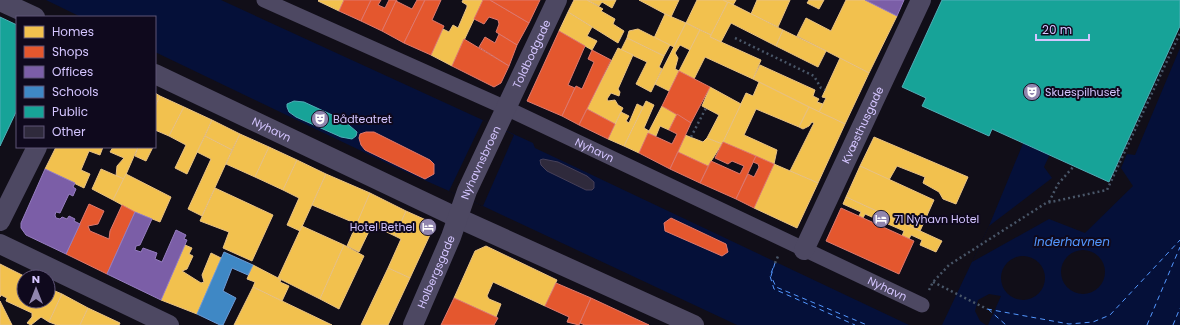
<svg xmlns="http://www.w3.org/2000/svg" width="1180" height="325" font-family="Poppins,sans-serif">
<rect width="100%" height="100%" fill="#110e18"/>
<!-- water -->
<g fill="#051039">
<polygon points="46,0 221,0 533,143 535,148 909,325 737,325 483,206 397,168 155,52 155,17 81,17"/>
<polygon points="1180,0 1180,325 942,325 989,226 1024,141 1042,152"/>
</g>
<!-- pier -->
<g fill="#110e18">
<polygon points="1180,0 1180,48 1135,155 1127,154 1121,168 1133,186 1085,233 1049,219 972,262 989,226 1052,178 1044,167 1055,143"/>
<polygon points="483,120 514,135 483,206 449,191"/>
<circle cx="1083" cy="272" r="22"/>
<circle cx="1023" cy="278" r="22"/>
<polygon points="989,294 1001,296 988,325 986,325 980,321 975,311 978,300"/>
</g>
<!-- homes -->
<g fill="#f2c14e" stroke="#e9c283">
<polygon points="319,0 344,0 339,11 318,1"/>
<polygon points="463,0 483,0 452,66 431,55 443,29 449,32 453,25 458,28 467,7 467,5 462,2"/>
<polygon points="574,0 587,0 603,9 601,11 615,19 613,24 624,31 618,43 568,12"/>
<polygon points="587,0 616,0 612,8 602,2 599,6"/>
<polygon points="639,0 679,0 671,17"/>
<polygon points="697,0 723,0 728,2 711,35 686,23"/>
<polygon points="723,0 736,0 733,5"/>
<polygon points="757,0 790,0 778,27 751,14"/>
<polygon points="809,0 824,0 819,9 807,3"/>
<polygon points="846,0 865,0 897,16 869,73 797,36 806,18 831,31"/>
<polygon points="728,2 783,30 776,46 731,23 721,42 710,37"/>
<polygon points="568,12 592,27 587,36 597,41 592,50 559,31"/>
<polygon points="665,14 686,23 674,47 654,38"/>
<polygon points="686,23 700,30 690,50 680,45 675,53 678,58 675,69 679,71 669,91 655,84"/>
<polygon points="638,29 670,45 664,56 627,38 629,31"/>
<polygon points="700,30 711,35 710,37 761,60 753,79 705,57 694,79 679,71"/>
<polygon points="783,30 826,51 818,67 776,46"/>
<polygon points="627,38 664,56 659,67 662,69 651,92 636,84 647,62 621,50"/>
<polygon points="618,48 633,55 618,89 620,92 619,96 611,93 607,99 608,101 615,100 618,105 623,108 615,124 587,109"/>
<polygon points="840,58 869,73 845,124 819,112 826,98 822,97"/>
<polygon points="760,65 815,90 813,96 819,99 817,102 823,104 819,112 753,79"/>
<polygon points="759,82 809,107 799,127 756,109 744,135 777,150 774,164 723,142 746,93 753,96"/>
<polygon points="710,87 741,104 722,144 707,138 719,115 702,106"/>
<polygon points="155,93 160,96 155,107"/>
<polygon points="160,96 184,107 169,136 155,130 155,107"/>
<polygon points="646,101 654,105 644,128 649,131 639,153 624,146"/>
<polygon points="637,104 643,107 624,146 608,139 621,112 629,116 626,121 629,123"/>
<polygon points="662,106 677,114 669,130 660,126 656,136 648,133"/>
<polygon points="184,107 212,120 187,174 175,168 186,145 169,136"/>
<polygon points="809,107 845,124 818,183 790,171 814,123 812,122 809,126 803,129 799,127"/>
<polygon points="212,120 240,134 232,150 205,136"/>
<polygon points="240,134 269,147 255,177 226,164"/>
<polygon points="685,135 703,142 707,138 722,144 708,166 678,152"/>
<polygon points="205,136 232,150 202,216 188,209 211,159 197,152"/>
<polygon points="874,137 968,177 956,204 943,199 939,192 923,183 925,177 897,166 889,180 860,166"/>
<polygon points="56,147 103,147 100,155 89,151 81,170 90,174 84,188 45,169"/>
<polygon points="113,147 138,147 124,179 116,176 117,166 124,158 110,152"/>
<polygon points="138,147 153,147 146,161 135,156"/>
<polygon points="269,147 297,160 283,190 255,177"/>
<polygon points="297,160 326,174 300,231 287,225 299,198 283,190"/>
<polygon points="774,164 818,183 797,228 754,208"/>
<polygon points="860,166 934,200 920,231 846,197"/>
<polygon points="101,169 124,179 113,200 92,189"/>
<polygon points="126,174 171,197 160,222 135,212 113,200"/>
<polygon points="326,174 370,193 357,224 312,205"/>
<polygon points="215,188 273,215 252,261 223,248 229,232 200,221"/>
<polygon points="370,193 406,211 395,236 372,225 359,252 347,246"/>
<polygon points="846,197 942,241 936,252 920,245 922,240 911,235 909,239 902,236 904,231 865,214 863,218 859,216 861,212 843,204"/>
<polygon points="406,211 435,224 410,278 388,268 401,239 395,236"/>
<polygon points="302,226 344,245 320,299 278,278"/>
<polygon points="185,245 192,248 189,254 193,256 187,269 182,271 201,283 204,282 202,275 211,253 221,258 197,314 161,300"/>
<polygon points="344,245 364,256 339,309 320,299"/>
<polygon points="486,246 557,280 545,306 493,282 487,296 489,299 501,304 496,317 454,298 475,251"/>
<polygon points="0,264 26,277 24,277 24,301 48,301 48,288 62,294 49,322 41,317 31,325 27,323 32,317 32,313 6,301 7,298 1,295 0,297"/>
<polygon points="253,265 278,278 281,280 280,282 289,286 282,301 253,287 255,282 247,279"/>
<polygon points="388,268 410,278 388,325 361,325"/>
<polygon points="253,287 282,301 332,325 234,325"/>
<polygon points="62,294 88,308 80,325 57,325 49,322"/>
<polygon points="0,301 12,325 0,325"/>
<polygon points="88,308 120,323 119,325 80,325"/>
</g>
<!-- shops -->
<g fill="#e4572e" stroke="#df786d">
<polygon points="344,0 371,0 361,21 339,11"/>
<polygon points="371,0 381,0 378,5 385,8 389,0 397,0 382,31 361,21"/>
<polygon points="417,0 425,0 404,43 382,31 396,1 412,9"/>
<polygon points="425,0 441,0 432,20 444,26 431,55 404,43"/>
<polygon points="483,0 490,0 529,23 517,45 496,32 499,24 498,20 489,17 484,24 474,19"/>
<polygon points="490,0 540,0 529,23"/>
<polygon points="559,31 585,46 568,85 575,88 562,116 527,101"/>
<polygon points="499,34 517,45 509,66 479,47 485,37 495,43"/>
<polygon points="464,39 509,66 501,83 494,87 452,66"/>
<polygon points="592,50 611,60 579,125 562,116 576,86 582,89 594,62 588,59"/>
<polygon points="679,71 710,87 691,123 662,106"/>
<polygon points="587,109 615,124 608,139 579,125"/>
<polygon points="677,114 691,123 670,169 639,153 648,133 672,144 677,134 669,130"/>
<polygon points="366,132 374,132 430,160 434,164 434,174 425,179 365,150 361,145 359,138 360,134"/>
<polygon points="723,142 756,156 736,199 700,183 711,161 740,174 744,166 732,161 728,164 715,158"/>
<polygon points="678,152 708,166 700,183 670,169"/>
<polygon points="756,156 774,164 754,208 736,199 748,174 754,177 759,167 758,164 753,162"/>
<polygon points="89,204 104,211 98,224 88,226 90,231 109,239 110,231 122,205 135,212 107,274 66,254"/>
<polygon points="841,208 914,241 899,274 826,241"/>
<polygon points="671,218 726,244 728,252 722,256 665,231 664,223"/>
<polygon points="556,283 591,298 579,325 567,322 569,317 545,306"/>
<polygon points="454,298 498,318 494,325 441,325"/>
<polygon points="591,298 649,325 585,325 580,323"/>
</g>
<!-- offices -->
<g fill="#7b5ea7" stroke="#967dc1">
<polygon points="865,0 904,0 897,16"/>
<polygon points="45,169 75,183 73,187 76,189 73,196 69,194 60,213 56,212 55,215 56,218 60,219 62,217 67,219 69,216 75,219 74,221 80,224 66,254 26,235 21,228 21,223"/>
<polygon points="135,212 152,219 140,245 136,246 135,250 141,252 143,248 157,253 155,259 162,262 176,230 186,235 184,239 187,240 161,300 107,274"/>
</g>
<!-- schools -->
<polygon fill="#3f88c5" stroke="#6c9ad6" points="224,252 253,265 248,275 232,268 223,291 236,298 223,325 220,325 197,314"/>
<!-- public -->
<g fill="#17a398" stroke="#50adb7">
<polygon points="942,0 1180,0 1180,26 1109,182 992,129 989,136 922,106 926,98 902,87"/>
<polygon points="0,17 17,25 17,110 0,146"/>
<polygon points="294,101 304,102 343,120 357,132 356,136 352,139 341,137 296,117 289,112 287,107 287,104"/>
</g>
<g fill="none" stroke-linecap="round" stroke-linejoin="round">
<!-- ferry -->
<g stroke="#5397ff" stroke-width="1" stroke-dasharray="5 4" stroke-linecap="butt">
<polyline points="775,263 771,276 776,287 867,325"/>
<polyline points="773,268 770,276 774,289 855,325"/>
<polyline points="987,309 1069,324 1093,322 1110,315 1180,240"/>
<polyline points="988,309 1006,325"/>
<polyline points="1147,325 1180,247"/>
<polyline points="1173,325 1180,308"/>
</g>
</g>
<!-- building -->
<polygon fill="#2f2a3c" stroke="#463f58" points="543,159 558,162 587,176 594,182 594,188 592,190 586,190 547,171 541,165 540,160"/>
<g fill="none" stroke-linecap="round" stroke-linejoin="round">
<!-- path -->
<g stroke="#495668" stroke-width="2.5" stroke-dasharray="2 3" stroke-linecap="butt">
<polyline points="735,38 814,76 821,88 825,90"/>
<polyline points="691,137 706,108"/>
<polyline points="1049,202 1058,184 1074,166"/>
<polyline points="775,263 779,254"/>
<polyline points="933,282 987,309"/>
<polyline points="929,290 933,282 949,265 1046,203 1107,190 1180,33"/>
</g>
<!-- pedestrian -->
<path stroke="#4d4862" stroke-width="15" id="s1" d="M264 0 506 108 922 305"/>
<!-- minor -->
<g stroke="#4d4862" stroke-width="20">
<polyline points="0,1 35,17"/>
<path id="s2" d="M155 74 458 218 694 325"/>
<polyline points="0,221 37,147"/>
<polyline points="0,244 169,325"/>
<path id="s3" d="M804 250 921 0"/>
<path id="s4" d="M413 325 451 237 467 191 557 0"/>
</g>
</g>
<!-- icons -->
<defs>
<symbol id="theatre-disc" viewBox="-11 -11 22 22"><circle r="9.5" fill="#9085ae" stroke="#0f091d"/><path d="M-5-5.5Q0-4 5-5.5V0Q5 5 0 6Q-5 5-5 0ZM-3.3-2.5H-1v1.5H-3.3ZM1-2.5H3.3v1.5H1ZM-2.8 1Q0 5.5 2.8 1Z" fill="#fff"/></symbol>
<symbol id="hotel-disc" viewBox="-11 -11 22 22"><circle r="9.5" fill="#9085ae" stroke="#0f091d"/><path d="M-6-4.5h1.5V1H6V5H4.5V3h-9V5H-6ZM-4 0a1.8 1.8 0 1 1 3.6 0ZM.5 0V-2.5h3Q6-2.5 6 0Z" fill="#fff"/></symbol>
</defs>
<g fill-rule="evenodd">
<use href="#theatre-disc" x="1022" y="82" width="20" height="20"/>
<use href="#theatre-disc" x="310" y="109" width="20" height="20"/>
<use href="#hotel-disc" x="871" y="209" width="20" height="20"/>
<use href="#hotel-disc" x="418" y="217" width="20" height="20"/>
</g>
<g text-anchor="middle" stroke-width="4" stroke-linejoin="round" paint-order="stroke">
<!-- street labels -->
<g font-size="11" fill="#d4c5ff" stroke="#0f091d">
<text dy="4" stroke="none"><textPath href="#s4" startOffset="296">Toldbodgade</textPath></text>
<text dy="4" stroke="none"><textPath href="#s3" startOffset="138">Kvæsthusgade</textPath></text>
<text dy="4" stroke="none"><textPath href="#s2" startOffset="129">Nyhavn</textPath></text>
<text dy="4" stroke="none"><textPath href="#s1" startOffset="363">Nyhavn</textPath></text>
<text dy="4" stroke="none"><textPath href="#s4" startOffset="176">Nyhavnsbroen</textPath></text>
<text dy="4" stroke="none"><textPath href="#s4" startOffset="58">Holbergsgade</textPath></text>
<text dy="4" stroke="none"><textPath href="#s1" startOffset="687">Nyhavn</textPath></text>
</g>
<!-- poi labels -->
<g font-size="11" fill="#d4c5ff" stroke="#0f091d" text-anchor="start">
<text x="1045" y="96">Skuespilhuset</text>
<text x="333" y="123">Bådteatret</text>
<text x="894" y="223">71 Nyhavn Hotel</text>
<text x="415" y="231" text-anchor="end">Hotel Bethel</text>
</g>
<!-- water labels -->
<g font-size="12" font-style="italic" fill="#5397ff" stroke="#0f091d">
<text x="1072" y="246">Inderhavnen</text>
</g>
</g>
<!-- legend -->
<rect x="16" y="16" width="140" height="132" fill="#0f091d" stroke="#5e5477"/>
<rect x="24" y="26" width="20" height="12" fill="#f2c14e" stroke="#5e5477"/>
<text x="52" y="36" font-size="12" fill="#d4c5ff">Homes</text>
<rect x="24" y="46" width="20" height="12" fill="#e4572e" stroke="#5e5477"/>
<text x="52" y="56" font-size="12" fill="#d4c5ff">Shops</text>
<rect x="24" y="66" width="20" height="12" fill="#7b5ea7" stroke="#5e5477"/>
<text x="52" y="76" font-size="12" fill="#d4c5ff">Offices</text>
<rect x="24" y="86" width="20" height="12" fill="#3f88c5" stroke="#5e5477"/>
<text x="52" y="96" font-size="12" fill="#d4c5ff">Schools</text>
<rect x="24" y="106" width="20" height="12" fill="#17a398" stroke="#5e5477"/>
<text x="52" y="116" font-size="12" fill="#d4c5ff">Public</text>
<rect x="24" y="126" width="20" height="12" fill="#2f2a3c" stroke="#5e5477"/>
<text x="52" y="136" font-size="12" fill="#d4c5ff">Other</text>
<!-- north arrow -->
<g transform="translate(36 289)"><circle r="19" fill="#0f091d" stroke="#5e5477"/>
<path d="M0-3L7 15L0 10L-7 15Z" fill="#9085ae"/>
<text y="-6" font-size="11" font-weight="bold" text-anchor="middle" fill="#d4c5ff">N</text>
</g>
<!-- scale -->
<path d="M1036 34v6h53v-6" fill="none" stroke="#d4c5ff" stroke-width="2"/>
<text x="1042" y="34" font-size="12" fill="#d4c5ff" stroke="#0f091d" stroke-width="3" paint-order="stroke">20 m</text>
</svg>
